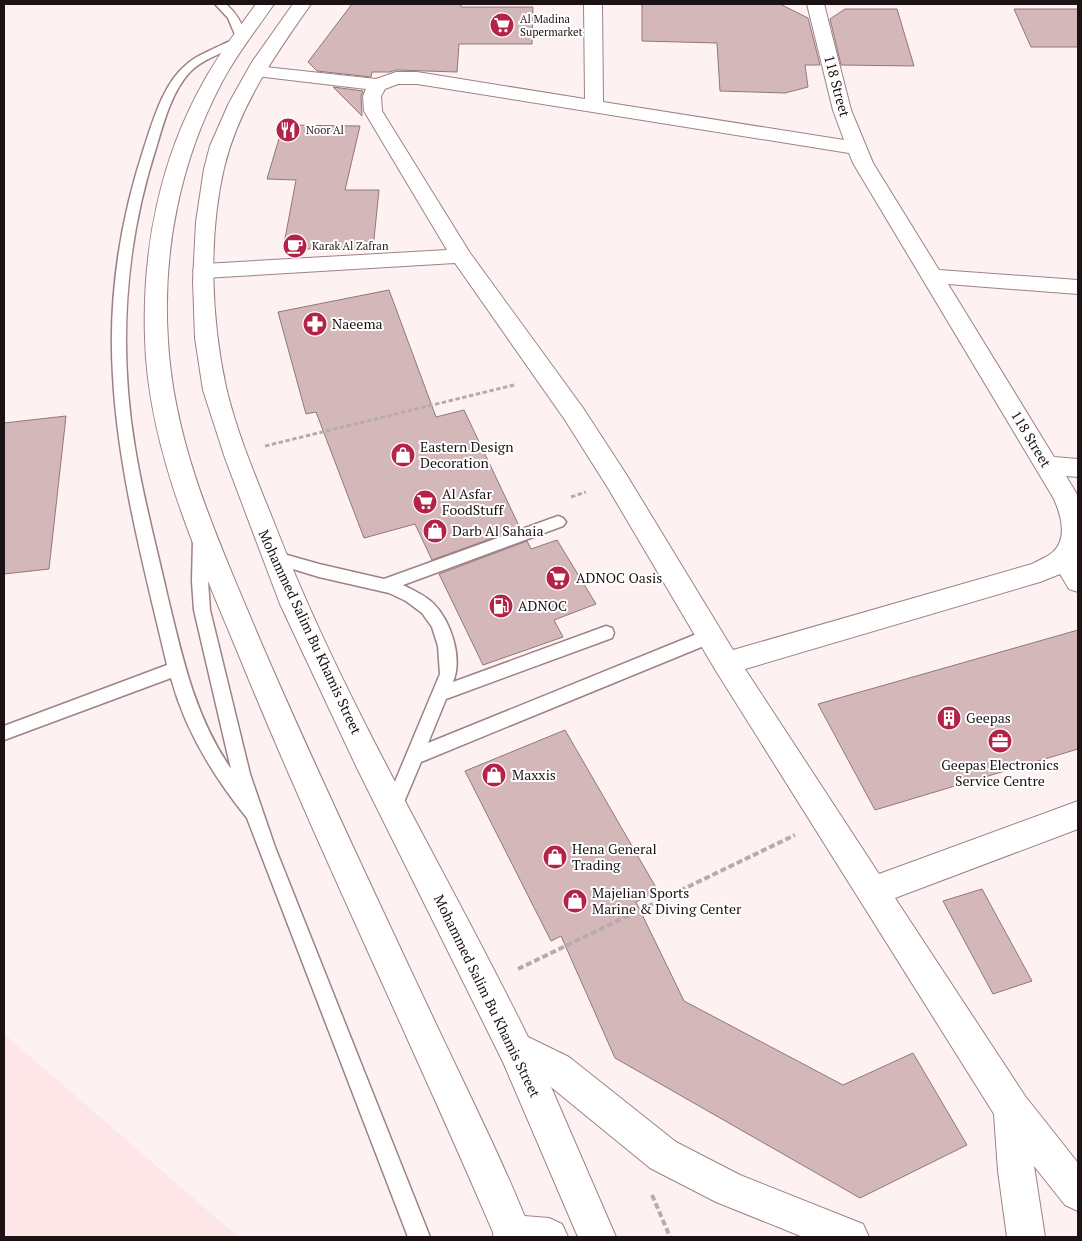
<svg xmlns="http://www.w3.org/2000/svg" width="1082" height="1241" font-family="'PT Serif',serif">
<rect width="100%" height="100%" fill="#fdf1f2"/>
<!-- built -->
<polygon fill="#fee5e7" points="4,1034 238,1237 4,1237"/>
<!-- building -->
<g fill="#d4b7b9" stroke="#927779">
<polygon points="352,4 461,4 461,7 533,7 532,44 459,44 457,72 396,70 390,72 372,72 371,77 317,71 308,62"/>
<polygon points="642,4 780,4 808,18 820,65 805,65 808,87 785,93 720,91 717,43 642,41"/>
<polygon points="845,9 897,9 914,66 841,65 830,19"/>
<polygon points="1014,9 1078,9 1078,47 1031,47"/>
<polygon points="333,87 363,91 361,96 362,116"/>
<polygon points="283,125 360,126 345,190 379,190 373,249 283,249 296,180 267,179"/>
<polygon points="389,290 436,417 464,410 520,528 432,560 415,524 364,538 316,412 306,414 278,312"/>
<polygon points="66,416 49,569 4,574 4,423"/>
<polygon points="557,540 596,604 554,620 563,637 483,665 439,574 527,541 531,549"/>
<polygon points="1078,630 1078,749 875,810 818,704"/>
<polygon points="565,730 658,891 636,902 684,1001 843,1085 913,1053 967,1145 860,1198 615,1058 561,936 551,941 465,771"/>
<polygon points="982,889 1032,981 993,994 943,901"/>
</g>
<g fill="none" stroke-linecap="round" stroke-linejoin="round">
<defs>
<g id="service">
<path d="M215 4H226C236 13 242 22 245 35L244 37H236L228 18Z"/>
<path d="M236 39 241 42 240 44C223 53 202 59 189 73 172 92 164 121 157 145 125 243 118 346 135 448 143 497 156 545 167 594 182 656 194 715 231 769L194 610 192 581 193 540 196 536 201 534 206 536 209 540 208 581 210 610 250 774 275 847 430 1237H408L247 818C213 776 185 730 171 678L4 740V726L167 665C145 571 118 472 113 376 108 299 120 221 144 148 153 121 163 84 186 65 194 57 205 53 215 48 222 45 229 41 236 39Z"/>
<path d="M558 516 563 518 566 522 563 526 403 585C413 590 424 595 433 603 451 621 463 658 453 682L606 626 612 628 614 633 612 638 446 699 428 743 704 631 710 629 716 631 718 636 716 641 421 762 399 814 393 816 387 814 384 808 440 674 438 646 432 627 422 613 406 601 389 593 319 577 267 561 265 557 267 553 273 551 319 564 384 579Z"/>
</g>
<path id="minor" d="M584 4H602L603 102 844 140 833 110 807 4H824L851 110 873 163 939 270 1078 280V294L948 284 1054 457 1078 459V477L1066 476 1078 496V592L1069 589 1060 574 1040 582 745 669 879 874 1078 801V829L895 898 1025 1096 1078 1163V1211L1065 1205 1034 1166 1045 1237H1007L998 1171 994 1114 716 671 608 488 565 420 455 263 204 278 196 276 193 271 196 266 204 264 447 250 364 111 363 96 366 89 256 76 250 75 247 71 250 67 256 66 376 79 396 72H417L585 99ZM398 84H417L849 153 853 163 1054 499C1061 515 1068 538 1053 552 1047 557 1039 560 1032 564L733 650 626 474 583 408 470 253 382 111 381 96 385 89Z"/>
<polygon id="tertiary" points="512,1215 549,1218 562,1224 568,1237 494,1237 493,1234 499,1221"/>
<g id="secondary">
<path d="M256 4H274C256 30 237 54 222 82 180 161 162 252 168 341 174 447 220 544 260 640 316 770 376 896 436 1024 469 1094 505 1165 533 1237H495C413 1045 321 856 242 663 200 560 148 452 145 338 142 249 160 159 204 81 219 54 238 29 256 4Z"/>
<path d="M293 4H311C275 55 239 106 224 168 208 238 211 317 226 387 237 434 257 480 275 525 344 703 444 866 528 1037L569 1057 676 1142 740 1175 863 1224 869 1237H803L716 1202 650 1168 551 1087 616 1237H578L503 1062 356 766 280 604 225 458 203 390 195 338 193 280 196 222 204 169 210 146 229 103 252 62Z"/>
</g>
</defs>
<!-- service casing -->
<use href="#service" stroke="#9e8284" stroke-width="3"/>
<!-- minor casing -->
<use href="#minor" stroke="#9e8284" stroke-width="2"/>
<!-- tertiary casing -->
<use href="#tertiary" stroke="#9e8284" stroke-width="2"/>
<!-- secondary casing -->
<use href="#secondary" stroke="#9e8284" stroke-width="2"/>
<!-- path-far1 -->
<g stroke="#b7abac" stroke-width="3" stroke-dasharray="4.5 2.5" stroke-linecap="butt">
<polyline points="265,446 514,385"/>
<polyline points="571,497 586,492"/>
</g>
<!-- path -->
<g stroke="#b7abac" stroke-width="4" stroke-dasharray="6 3" stroke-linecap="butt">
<polyline points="518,969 795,835"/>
<polyline points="652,1195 670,1237"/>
</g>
<!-- service -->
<use href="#service" fill="#fff" fill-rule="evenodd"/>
<!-- minor -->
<use href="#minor" fill="#fff" fill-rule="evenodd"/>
<!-- tertiary -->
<use href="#tertiary" fill="#fff" fill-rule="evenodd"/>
<!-- secondary -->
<use href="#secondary" fill="#fff" fill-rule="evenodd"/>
</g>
<!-- icons -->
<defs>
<symbol id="supermarket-disc" viewBox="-11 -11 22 22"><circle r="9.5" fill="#b42248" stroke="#fff"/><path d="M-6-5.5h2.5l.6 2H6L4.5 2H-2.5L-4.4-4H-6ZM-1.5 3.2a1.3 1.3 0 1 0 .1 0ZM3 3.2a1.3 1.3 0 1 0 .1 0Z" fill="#fff"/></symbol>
<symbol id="restaurant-disc" viewBox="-11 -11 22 22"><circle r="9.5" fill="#b42248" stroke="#fff"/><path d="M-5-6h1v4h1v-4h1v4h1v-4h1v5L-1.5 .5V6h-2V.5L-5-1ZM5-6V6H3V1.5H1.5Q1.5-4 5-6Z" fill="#fff"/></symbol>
<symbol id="cafe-disc" viewBox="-11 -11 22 22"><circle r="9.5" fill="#b42248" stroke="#fff"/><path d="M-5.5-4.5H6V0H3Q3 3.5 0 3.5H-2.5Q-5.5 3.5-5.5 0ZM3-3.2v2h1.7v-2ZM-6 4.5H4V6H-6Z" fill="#fff"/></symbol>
<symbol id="pharmacy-disc" viewBox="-11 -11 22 22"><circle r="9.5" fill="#b42248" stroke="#fff"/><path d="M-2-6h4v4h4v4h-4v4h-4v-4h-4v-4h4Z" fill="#fff"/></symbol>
<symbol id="shop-disc" viewBox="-11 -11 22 22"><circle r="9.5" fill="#b42248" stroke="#fff"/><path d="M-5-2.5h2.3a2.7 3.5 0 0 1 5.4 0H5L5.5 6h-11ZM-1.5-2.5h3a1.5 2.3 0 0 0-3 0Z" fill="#fff"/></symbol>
<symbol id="fuel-disc" viewBox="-11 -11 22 22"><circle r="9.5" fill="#b42248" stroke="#fff"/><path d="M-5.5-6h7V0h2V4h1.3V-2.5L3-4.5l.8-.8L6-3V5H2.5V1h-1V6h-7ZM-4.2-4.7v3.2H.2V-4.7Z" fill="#fff"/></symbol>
<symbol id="building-disc" viewBox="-11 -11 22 22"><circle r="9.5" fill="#b42248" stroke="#fff"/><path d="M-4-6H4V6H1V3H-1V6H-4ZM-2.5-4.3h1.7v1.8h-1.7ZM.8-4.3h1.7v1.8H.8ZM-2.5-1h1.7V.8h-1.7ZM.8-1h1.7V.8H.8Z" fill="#fff"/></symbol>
<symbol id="office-disc" viewBox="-11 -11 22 22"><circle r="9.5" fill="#b42248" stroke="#fff"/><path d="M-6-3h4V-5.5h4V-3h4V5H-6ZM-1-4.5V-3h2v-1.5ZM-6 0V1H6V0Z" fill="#fff"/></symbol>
</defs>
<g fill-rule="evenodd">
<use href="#supermarket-disc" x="488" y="11" width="28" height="28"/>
<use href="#restaurant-disc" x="274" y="116" width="28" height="28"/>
<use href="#cafe-disc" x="281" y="232" width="28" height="28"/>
<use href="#pharmacy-disc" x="301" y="310" width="28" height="28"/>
<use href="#shop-disc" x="389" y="441" width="28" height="28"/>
<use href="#supermarket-disc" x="411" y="488" width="28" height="28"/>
<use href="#shop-disc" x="421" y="517" width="28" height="28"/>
<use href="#supermarket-disc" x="544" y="564" width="28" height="28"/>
<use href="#fuel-disc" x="487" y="592" width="28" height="28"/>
<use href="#building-disc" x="935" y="704" width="28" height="28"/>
<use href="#office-disc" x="986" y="727" width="28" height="28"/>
<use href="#shop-disc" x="480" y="761" width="28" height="28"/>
<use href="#shop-disc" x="541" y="843" width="28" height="28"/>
<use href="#shop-disc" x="561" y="887" width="28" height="28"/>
</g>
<g text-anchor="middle" stroke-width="4" stroke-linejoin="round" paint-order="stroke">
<!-- far-poi labels -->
<g font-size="11" fill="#1c1213" stroke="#fff" text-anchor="start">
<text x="520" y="23">Al Madina<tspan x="520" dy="13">Supermarket</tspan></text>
<text x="306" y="134">Noor Al</text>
<text x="312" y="250">Karak Al Zafran</text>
</g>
<!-- street labels -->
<g font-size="14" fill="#1c1213" stroke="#fff">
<text transform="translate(837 86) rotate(75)" y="5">118 Street</text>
<text transform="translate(1031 439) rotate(59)" y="5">118 Street</text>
<text transform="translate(310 632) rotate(65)" y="5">Mohammed Salim Bu Khamis Street</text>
<text transform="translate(487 996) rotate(64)" y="5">Mohammed Salim Bu Khamis Street</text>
</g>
<!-- poi labels -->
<g font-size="14" fill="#1c1213" stroke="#fff" text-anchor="start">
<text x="332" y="329">Naeema</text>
<text x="420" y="452">Eastern Design<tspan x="420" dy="16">Decoration</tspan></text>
<text x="442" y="499">Al Asfar<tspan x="442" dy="16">FoodStuff</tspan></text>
<text x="452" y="536">Darb Al Sahaia</text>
<text x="576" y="583">ADNOC Oasis</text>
<text x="518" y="611">ADNOC</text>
<text x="966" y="723">Geepas</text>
<text x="1000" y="770" text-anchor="middle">Geepas Electronics<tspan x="1000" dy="16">Service Centre</tspan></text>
<text x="512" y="780">Maxxis</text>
<text x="572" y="854">Hena General<tspan x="572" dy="16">Trading</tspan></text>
<text x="592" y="898">Majelian Sports<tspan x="592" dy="16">Marine &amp; Diving Center</tspan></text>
</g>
</g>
<!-- border -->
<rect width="1082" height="1241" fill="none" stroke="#1c1213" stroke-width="10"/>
</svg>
